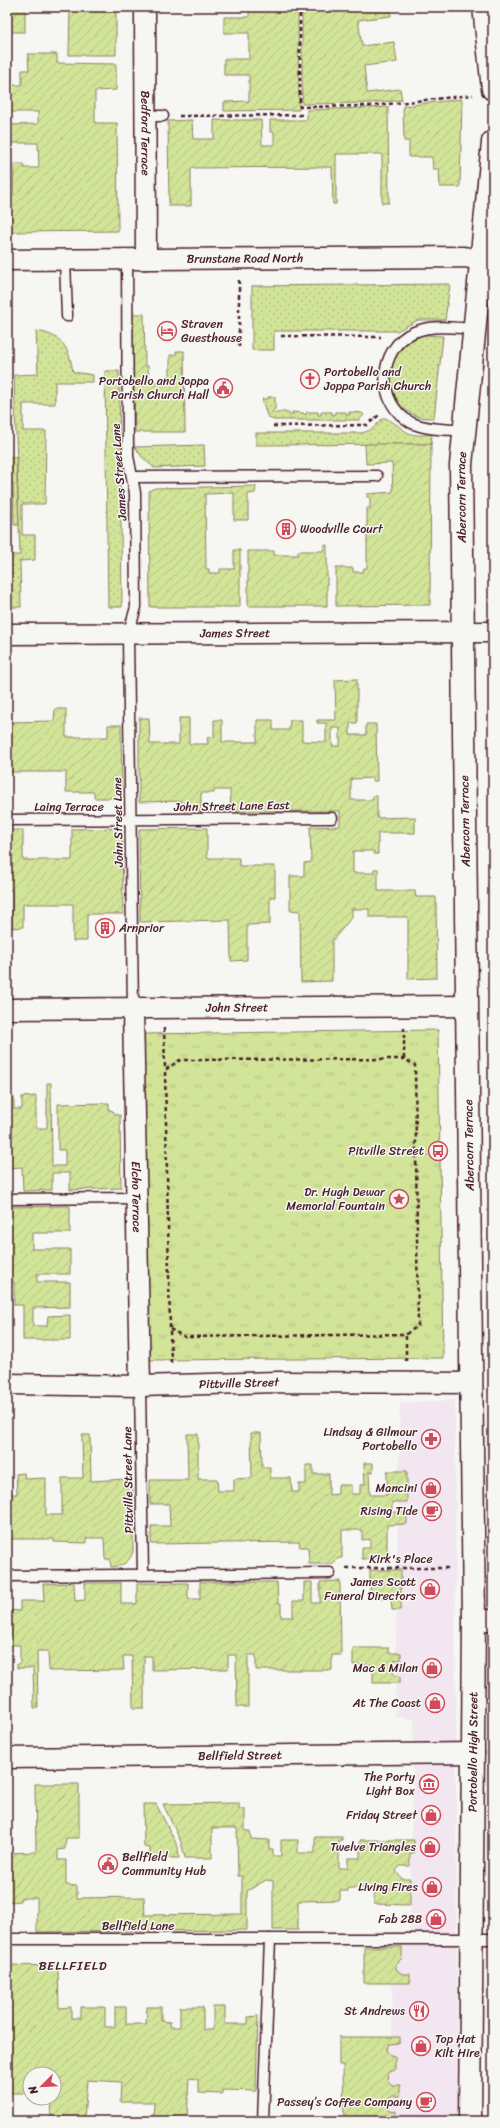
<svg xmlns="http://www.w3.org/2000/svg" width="500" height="2128" font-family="Sriracha,sans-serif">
<defs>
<pattern id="grass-dots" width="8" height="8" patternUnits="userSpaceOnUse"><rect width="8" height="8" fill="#d1e498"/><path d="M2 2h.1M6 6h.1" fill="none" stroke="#b5c383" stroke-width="1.8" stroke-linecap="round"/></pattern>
<pattern id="park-tufts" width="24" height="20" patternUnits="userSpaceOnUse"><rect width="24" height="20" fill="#d1e498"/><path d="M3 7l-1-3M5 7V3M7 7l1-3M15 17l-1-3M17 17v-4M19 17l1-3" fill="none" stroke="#b5c383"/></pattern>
<pattern id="garden-furrows" width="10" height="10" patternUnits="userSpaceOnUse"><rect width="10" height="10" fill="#d1e498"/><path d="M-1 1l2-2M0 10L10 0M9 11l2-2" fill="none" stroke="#b5c383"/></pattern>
</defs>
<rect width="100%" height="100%" fill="#f6f6f2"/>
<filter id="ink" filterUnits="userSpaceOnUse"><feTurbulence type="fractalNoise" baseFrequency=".025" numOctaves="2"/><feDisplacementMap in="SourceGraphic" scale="8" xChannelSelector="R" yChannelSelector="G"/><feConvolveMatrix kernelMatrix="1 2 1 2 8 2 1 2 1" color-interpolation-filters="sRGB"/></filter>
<g filter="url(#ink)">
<!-- built -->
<polygon fill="#f2e6f0" points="455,1400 457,2121 380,2121 383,2042 392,2042 393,1932 410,1931 414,1719 395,1717 400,1403"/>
<!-- grass -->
<g fill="url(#grass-dots)" stroke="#8e8262">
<polygon points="450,284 445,320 418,320 397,331 274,331 274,350 252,350 252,286"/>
<path d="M36 331C62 335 69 347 73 372L93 375V382H55V404H23V431H46L45 504H22V535H35V560L20 561 21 607H7V555H20L14 375 38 374Z"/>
<path d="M426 335 443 336 434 418C429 418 421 418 416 416 377 399 386 343 426 335Z"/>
<polygon points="105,371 119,371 122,607 108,607"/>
<polygon points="268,397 275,397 275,409 272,412 274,414 277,412 289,412 289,415 292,415 292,412 303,413 306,415 307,412 318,412 318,415 321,415 321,412 332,412 332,415 335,415 335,412 346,412 346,415 349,415 349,412 362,413 364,415 359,420 273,420 267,416 262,399 268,399"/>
<path d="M385 418C406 427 403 439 432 434L431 444 256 445V433H361C377 430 376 421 385 418Z"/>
<polygon points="204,445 205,466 154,468 142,457 135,447"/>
</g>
<!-- park -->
<polygon fill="url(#park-tufts)" stroke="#8e8262" points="438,1030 443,1358 150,1360 143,1034"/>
<!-- garden -->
<g fill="url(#garden-furrows)" stroke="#8e8262" fill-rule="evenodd">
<rect x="7" y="7" width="18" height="25"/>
<polygon points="70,7 116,7 116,55 69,55"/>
<polygon points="249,7 298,7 299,110 224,111 224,102 249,101 249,75 224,75 224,59 249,59 249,33 224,33 224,17 249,17"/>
<polygon points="302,7 390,7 391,16 358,20 362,46 394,42 397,62 364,66 367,93 400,89 402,100 369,103 302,104"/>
<path d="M28 54H57V63L116 64V90L95 91V123H117L118 231 7 232V196H13L14 164H24V168H39L38 143H7V85H22V70H29ZM11 112H38V124L11 125Z"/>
<polygon points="462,99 460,187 440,187 439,169 433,169 432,157 409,157 409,141 404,141 403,106"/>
<polygon points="388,107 389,203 382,203 382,154 336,154 336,204 333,204 332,167 191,168 191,206 169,206 168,121 192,120 193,139 214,139 214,120 261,120 262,145 274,145 274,132 270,132 270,120 307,120 307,110"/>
<polygon points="132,314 144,314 145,366 148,366 149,381 170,381 170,355 176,355 176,351 184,351 185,432 135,432"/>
<polygon points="493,442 493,604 491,604 491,460"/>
<polygon points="365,444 431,444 430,605 336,606 336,568 353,568 353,572 363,572 364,568 367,568 367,508 370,508 370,497 367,497 367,494 393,492 392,463 366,464"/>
<polygon points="7,457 16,457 19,525 14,525 13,483 7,483"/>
<polygon points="256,486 255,493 248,494 248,520 234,520 234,493 205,494 206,569 209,569 209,573 220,573 220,569 234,569 234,550 240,550 240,607 150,607 149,491 155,488"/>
<polygon points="324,545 327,545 327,606 248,606 248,551 274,551 274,555 298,555 298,551 323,551"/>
<path d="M357 679V723H350V735H366V724H376L377 781H373V778L351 779V800H373V796H377V818L415 817V833H378V854H374V851H353V873H374V869H378V891H415L416 897H436L437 978 408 979V917H369V909H352V917L332 941V981L301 982 300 911 290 910V876H304V863L311 862 310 827 340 826V811H231L230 790H214V793H201V811H181V801L139 802V718H149L150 744H179V718H189V744H208L207 738 214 737V720H222V742H257V720H273V730H289L290 720H302V741L326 742V723H317V720H336L335 680ZM332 728H340V746H332Z"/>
<polygon points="55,709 66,709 66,737 108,737 108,725 121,725 122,798 94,798 94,792 66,792 66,772 7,772 7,712 7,722 54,721"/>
<polygon points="122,828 123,914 87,914 87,941 73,941 73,904 23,904 23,927 12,928 12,890 7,890 7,850 10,850 10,838 7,838 7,830 23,830 23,860 72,860 72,829"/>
<polygon points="207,828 207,858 239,858 239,866 275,866 275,897 270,897 270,924 247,925 247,960 231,961 230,920 140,922 139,829"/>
<polygon points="47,1083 51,1083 52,1166 65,1166 65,1150 58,1150 58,1104 109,1103 109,1110 113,1111 116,1115 120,1115 121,1188 70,1190 70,1173 52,1173 52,1190 23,1191 22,1167 7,1168 7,1097 14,1097 14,1109 22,1109 22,1097 36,1096 36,1128 47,1128"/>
<polygon points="70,1206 70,1233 32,1233 32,1249 70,1249 70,1274 37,1274 37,1282 70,1282 70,1307 33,1308 33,1326 47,1326 48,1316 70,1315 70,1340 23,1340 23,1305 14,1305 14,1282 7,1282 7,1207"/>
<polygon points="251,1433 261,1433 262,1467 270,1467 270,1478 291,1478 292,1492 299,1492 299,1484 306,1484 306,1465 313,1465 313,1474 329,1474 329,1495 338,1494 338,1485 351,1485 351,1494 360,1494 360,1485 365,1484 364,1463 373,1463 373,1472 369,1472 370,1495 387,1495 387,1471 407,1471 407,1502 392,1502 392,1512 407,1512 407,1524 387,1525 387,1559 362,1559 362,1548 370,1548 370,1539 362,1540 362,1530 342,1530 342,1558 339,1558 332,1564 309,1564 308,1547 300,1547 299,1542 151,1544 151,1526 170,1526 169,1504 150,1504 150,1480 188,1480 187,1434 198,1434 198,1479 217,1479 218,1491 234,1491 234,1479 252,1478"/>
<path d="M82 1435H90L91 1481 126 1479V1488H133V1551C130 1562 122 1567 111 1567L110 1559H105L104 1538H86V1543L54 1542V1539H7V1494H17L16 1474 24 1473 25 1479 46 1478V1515H62V1478H83Z"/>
<polygon points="370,1570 401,1570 401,1610 392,1610 391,1598 370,1598"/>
<polygon points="340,1581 341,1655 332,1655 332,1670 256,1670 256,1655 248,1655 248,1707 237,1707 236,1655 228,1655 228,1669 152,1670 152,1656 144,1656 144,1708 133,1708 132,1656 123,1656 124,1670 49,1671 48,1651 37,1651 38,1708 34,1708 33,1668 17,1668 17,1664 20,1663 20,1645 8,1645 7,1657 7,1584 8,1610 20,1611 20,1601 44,1601 43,1584 74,1583 75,1601 85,1600 85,1583 121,1583 121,1604 137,1604 137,1583 188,1583 188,1599 200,1599 200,1582 277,1582 278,1603 281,1603 281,1617 293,1617 293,1601 304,1601 304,1582 312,1582 312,1603 320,1603 320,1582"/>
<polygon points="353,1648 389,1648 389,1653 401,1653 401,1660 395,1660 391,1668 395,1676 400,1676 400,1683 373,1683 373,1665 353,1665"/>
<polygon points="35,1784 79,1784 79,1838 66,1838 65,1849 58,1850 58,1860 66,1860 66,1885 77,1886 77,1898 144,1897 145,1915 242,1914 242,1876 238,1876 237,1828 212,1828 212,1858 185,1858 181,1842 163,1804 239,1803 239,1809 245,1809 245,1831 250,1831 251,1839 269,1840 269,1849 273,1849 273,1856 281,1856 281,1840 298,1840 298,1853 315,1853 315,1837 342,1837 342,1840 339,1840 339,1868 348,1868 348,1858 360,1858 360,1840 414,1840 414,1853 410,1853 410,1866 400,1866 396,1871 402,1879 410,1879 410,1905 374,1904 374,1888 348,1888 348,1891 340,1891 340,1900 298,1901 298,1930 273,1930 273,1881 266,1880 247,1891 247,1930 37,1932 37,1898 20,1898 20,1901 7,1902 7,1853 36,1852"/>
<polygon points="143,1804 156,1804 178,1847 179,1858 150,1858 150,1848 144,1847"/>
<polygon points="364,1947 402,1947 402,1958 396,1964 396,1969 402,1974 410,1974 410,1983 364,1983"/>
<polygon points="7,1965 58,1966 59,2008 71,2007 71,2018 81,2018 81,2007 105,2007 105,2027 115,2027 115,2007 126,2007 126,2024 146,2024 147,2007 161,2007 161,2021 170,2022 170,2027 180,2027 180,2007 203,2007 203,2030 213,2030 213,2007 225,2007 225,2024 248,2024 248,2017 258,2016 256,2091 222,2090 222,2094 198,2093 198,2079 189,2078 187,2120 153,2119 154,2102 120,2102 121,2082 87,2080 84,2118 51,2117 52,2098 54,2098 54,2074 30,2074 30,2093 7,2093"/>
<polygon points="339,2037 400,2037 400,2043 389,2044 386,2050 390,2056 395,2057 395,2070 388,2073 387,2080 392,2085 400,2085 400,2096 392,2096 387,2101 387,2106 390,2110 396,2111 396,2121 344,2121 343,2065 339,2065"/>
</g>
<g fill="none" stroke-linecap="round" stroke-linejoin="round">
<defs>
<g id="service">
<polyline points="144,116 163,116"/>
<polyline points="127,259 128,456 135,493 136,607 128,635 133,1009"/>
<polyline points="65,260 67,316"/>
<path d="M464 431C447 429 427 430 412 423 375 404 377 348 414 332 433 324 456 328 475 329"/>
<polyline points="133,477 377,476"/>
<polyline points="7,820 332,818"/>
<polyline points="7,1199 137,1198"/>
<polyline points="140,1386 143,1574"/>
<polyline points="7,1576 330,1573"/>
<polyline points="7,1939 493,1939"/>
<polyline points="263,2121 270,1939"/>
</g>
<g id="minor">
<path id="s1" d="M145 7 146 259"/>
<path id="s2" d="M7 260 464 257 493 262"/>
<path id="s3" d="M7 634 493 632"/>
<path id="s4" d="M7 1009 467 1006"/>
<path id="s5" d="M133 1009 140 1386"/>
<path id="s6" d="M7 1384 140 1386 278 1382 471 1383"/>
<polyline points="474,1620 493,1620"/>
<path id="s7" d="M7 1758 474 1753"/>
</g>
<g id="secondary">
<polyline points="484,7 493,89"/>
<path id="s8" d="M470 2121 474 1620 461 465 493 142"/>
</g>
</defs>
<!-- service casing -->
<use href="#service" stroke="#4a1f2b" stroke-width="13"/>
<!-- minor casing -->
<use href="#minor" stroke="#4a1f2b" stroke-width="23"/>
<!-- secondary casing -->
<use href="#secondary" stroke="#4a1f2b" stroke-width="25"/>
<!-- path -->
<g stroke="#4a1f2b" stroke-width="2.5" stroke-dasharray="4 3" stroke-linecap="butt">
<polyline points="300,7 300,107 369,106 473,95"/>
<polyline points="179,116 304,115"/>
<polyline points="239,280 239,348"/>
<polyline points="281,336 381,337"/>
<polyline points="273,426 367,425 379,415"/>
<polyline points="164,1028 165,1069"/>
<polyline points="404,1059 404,1028"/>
<polyline points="170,1329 185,1337 406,1334 418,1326 415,1065 404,1059 180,1060 165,1070 170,1329 171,1363"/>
<polyline points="406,1361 406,1334"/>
<polyline points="346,1568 451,1568"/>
</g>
<!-- service -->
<use href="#service" stroke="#f6f6f2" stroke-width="10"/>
<!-- minor -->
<use href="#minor" stroke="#f6f6f2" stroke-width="20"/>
<!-- secondary -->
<use href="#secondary" stroke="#f6f6f2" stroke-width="22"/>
</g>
</g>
<!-- icons -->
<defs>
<symbol id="hotel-ring" viewBox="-11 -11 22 22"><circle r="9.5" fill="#f6f6f2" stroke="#d1495b" stroke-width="1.5"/><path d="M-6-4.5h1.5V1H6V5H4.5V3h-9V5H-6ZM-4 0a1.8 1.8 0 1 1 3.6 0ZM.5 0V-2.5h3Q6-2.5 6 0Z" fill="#d1495b"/></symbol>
<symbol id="church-ring" viewBox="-11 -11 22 22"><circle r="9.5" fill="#f6f6f2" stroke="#d1495b" stroke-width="1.5"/><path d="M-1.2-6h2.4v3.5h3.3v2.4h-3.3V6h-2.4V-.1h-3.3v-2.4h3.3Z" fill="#d1495b"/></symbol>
<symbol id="civic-ring" viewBox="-11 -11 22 22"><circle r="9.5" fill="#f6f6f2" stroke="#d1495b" stroke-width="1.5"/><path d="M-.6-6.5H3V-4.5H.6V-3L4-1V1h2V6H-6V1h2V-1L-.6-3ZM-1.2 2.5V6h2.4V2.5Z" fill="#d1495b"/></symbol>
<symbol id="building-ring" viewBox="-11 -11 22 22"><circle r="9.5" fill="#f6f6f2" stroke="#d1495b" stroke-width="1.5"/><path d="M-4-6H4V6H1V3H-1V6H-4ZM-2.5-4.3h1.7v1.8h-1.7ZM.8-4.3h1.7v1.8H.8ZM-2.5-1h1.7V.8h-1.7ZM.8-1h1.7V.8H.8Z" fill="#d1495b"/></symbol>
<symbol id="bus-ring" viewBox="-11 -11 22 22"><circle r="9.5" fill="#f6f6f2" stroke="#d1495b" stroke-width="1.5"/><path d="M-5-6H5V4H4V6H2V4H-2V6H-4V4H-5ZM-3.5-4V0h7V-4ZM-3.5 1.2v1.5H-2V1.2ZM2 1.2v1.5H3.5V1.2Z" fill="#d1495b"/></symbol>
<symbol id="sight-ring" viewBox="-11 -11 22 22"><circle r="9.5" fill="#f6f6f2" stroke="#d1495b" stroke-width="1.5"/><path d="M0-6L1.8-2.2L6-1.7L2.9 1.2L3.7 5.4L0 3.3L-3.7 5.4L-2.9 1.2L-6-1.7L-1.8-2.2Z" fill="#d1495b"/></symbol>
<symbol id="pharmacy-ring" viewBox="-11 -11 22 22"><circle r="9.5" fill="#f6f6f2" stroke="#d1495b" stroke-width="1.5"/><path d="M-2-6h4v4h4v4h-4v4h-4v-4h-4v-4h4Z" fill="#d1495b"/></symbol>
<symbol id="shop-ring" viewBox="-11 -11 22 22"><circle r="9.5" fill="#f6f6f2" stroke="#d1495b" stroke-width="1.5"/><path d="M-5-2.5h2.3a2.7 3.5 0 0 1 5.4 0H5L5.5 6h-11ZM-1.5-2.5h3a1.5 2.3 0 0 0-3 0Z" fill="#d1495b"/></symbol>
<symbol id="cafe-ring" viewBox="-11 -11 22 22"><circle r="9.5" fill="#f6f6f2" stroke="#d1495b" stroke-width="1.5"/><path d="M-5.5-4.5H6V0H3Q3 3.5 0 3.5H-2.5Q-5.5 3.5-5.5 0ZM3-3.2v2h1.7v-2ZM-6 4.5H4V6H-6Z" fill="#d1495b"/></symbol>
<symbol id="museum-ring" viewBox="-11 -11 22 22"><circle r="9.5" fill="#f6f6f2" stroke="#d1495b" stroke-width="1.5"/><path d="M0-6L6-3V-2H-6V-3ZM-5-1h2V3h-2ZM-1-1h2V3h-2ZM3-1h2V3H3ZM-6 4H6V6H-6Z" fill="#d1495b"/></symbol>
<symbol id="restaurant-ring" viewBox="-11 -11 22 22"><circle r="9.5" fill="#f6f6f2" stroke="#d1495b" stroke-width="1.5"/><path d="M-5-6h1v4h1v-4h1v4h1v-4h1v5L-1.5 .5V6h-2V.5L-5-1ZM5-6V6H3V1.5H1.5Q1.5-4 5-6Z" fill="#d1495b"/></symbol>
</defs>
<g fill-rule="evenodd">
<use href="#hotel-ring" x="156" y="320" width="22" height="22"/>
<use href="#church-ring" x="299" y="368" width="22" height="22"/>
<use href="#civic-ring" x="212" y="377" width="22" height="22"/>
<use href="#building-ring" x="275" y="518" width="22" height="22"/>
<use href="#building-ring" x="94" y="917" width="22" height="22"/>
<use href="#bus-ring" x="427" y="1140" width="22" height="22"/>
<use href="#sight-ring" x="388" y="1188" width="22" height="22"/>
<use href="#pharmacy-ring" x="420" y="1428" width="22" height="22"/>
<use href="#shop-ring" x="420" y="1477" width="22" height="22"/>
<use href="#cafe-ring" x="421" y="1500" width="22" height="22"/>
<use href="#shop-ring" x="419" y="1578" width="22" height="22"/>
<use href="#shop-ring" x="421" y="1657" width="22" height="22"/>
<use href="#shop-ring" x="424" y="1692" width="22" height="22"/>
<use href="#museum-ring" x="418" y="1773" width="22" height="22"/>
<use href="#shop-ring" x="420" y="1804" width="22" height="22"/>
<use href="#shop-ring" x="419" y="1836" width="22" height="22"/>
<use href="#civic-ring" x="97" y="1853" width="22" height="22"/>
<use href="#shop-ring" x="421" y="1876" width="22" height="22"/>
<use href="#shop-ring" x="425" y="1908" width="22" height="22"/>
<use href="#restaurant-ring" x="408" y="2000" width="22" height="22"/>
<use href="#shop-ring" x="410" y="2035" width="22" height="22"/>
<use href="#cafe-ring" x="415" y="2091" width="22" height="22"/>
</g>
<g text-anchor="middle" stroke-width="3" stroke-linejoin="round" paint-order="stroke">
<!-- street labels -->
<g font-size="12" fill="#4a1f2b" stroke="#f6f6f2">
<text dy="4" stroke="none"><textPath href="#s1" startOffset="126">Bedford Terrace</textPath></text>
<text dy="4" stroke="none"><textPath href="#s2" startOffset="238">Brunstane Road North</textPath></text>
<text transform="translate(119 472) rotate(-94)" y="4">James Street Lane</text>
<text dy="4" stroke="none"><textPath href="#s8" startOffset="1624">Abercorn Terrace</textPath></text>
<text dy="4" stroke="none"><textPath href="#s3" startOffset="228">James Street</textPath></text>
<text transform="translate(232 806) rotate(-1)" y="4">John Street Lane East</text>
<text x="69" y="811">Laing Terrace</text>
<text transform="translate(465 821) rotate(-91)" y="4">Abercorn Terrace</text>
<text transform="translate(118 822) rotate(-91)" y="4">John Street Lane</text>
<text dy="4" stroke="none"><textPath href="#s4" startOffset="230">John Street</textPath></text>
<text transform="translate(469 1145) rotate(-91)" y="4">Abercorn Terrace</text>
<text dy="4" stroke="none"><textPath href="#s5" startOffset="188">Elcho Terrace</textPath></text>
<text dy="4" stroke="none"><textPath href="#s6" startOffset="232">Pittville Street</textPath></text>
<text transform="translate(128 1480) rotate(-91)" y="4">Pittville Street Lane</text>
<text x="401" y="1563">Kirk's Place</text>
<text dy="4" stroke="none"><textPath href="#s8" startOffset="369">Portobello High Street</textPath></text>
<text dy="4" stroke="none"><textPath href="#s7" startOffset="233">Bellfield Street</textPath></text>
<text x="138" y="1930">Bellfield Lane</text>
</g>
<!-- poi labels -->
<g font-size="12" fill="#4a1f2b" stroke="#f6f6f2" text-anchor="end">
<text x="181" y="328" text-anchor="start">Straven<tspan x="181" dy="14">Guesthouse</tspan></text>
<text x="324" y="376" text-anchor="start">Portobello and<tspan x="324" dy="14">Joppa Parish Church</tspan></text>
<text x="209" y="385">Portobello and Joppa<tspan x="209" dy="14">Parish Church Hall</tspan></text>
<text x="300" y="533" text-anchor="start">Woodville Court</text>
<text x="119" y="932" text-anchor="start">Arnprior</text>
<text x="424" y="1155">Pitville Street</text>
<text x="385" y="1196">Dr. Hugh Dewar<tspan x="385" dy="14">Memorial Fountain</tspan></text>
<text x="417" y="1436">Lindsay &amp; Gilmour<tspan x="417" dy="14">Portobello</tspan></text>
<text x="417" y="1492">Mancini</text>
<text x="418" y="1515">Rising Tide</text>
<text x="416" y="1586">James Scott<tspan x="416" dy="14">Funeral Directors</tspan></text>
<text x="418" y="1672">Mac &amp; Milan</text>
<text x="421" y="1707">At The Coast</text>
<text x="415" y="1781">The Porty<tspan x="415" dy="14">Light Box</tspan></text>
<text x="417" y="1819">Friday Street</text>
<text x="416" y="1851">Twelve Triangles</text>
<text x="122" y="1861" text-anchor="start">Bellfield<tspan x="122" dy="14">Community Hub</tspan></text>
<text x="418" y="1891">Living Fires</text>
<text x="422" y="1923">Fab 288</text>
<text x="405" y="2015">St Andrews</text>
<text x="435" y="2043" text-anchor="start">Top Hat<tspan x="435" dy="14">Kilt Hire</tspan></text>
<text x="412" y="2106">Passey’s Coffee Company</text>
</g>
<!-- neighbourhood labels -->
<g font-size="13" letter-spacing="1" fill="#4a1f2b" stroke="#f6f6f2">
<text x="73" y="1970">BELLFIELD</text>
</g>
</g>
<!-- margin -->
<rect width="500" height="2128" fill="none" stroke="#f6f6f2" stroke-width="24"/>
<rect x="12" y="12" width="476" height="2104" fill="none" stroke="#4a1f2b" stroke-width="1.5" filter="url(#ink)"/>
<!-- north arrow -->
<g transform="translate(42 2086) rotate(246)"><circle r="19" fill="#f6f6f2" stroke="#b1a0a2"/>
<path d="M0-3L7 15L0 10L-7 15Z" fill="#d1495b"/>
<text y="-6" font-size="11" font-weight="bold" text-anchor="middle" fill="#4a1f2b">N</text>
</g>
</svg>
